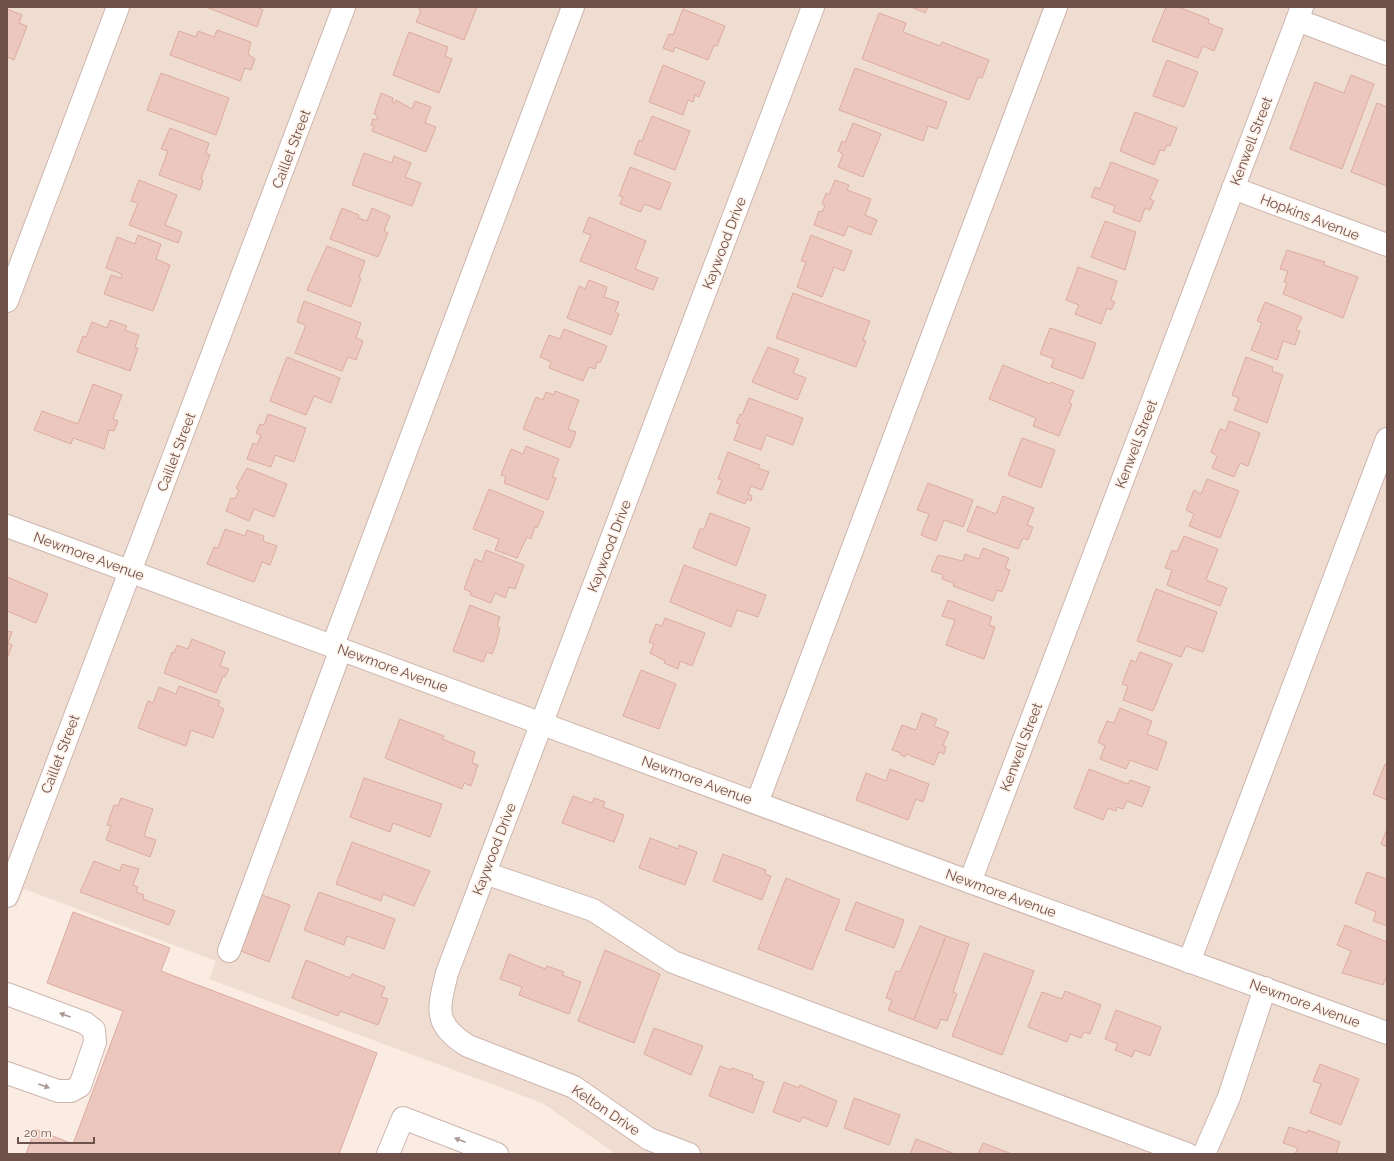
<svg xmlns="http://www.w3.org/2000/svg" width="1394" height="1161" font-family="Raleway,sans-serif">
<rect width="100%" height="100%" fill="#faece3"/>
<!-- residential -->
<polygon fill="#f0ddd2" points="7,7 1387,7 1387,1154 616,1154 542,1103 209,979 216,961 24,889 16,907 7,904"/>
<!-- building -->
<g fill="#ecc7bd" stroke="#ddab9f">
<polygon points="206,7 257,7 263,10 257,27"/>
<polygon points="420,7 477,7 464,40 416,22 421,11 419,10"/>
<polygon points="911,7 928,7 925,13"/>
<polygon points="1166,7 1178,7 1209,19 1208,23 1223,29 1214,51 1203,46 1198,58 1152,41"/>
<polygon points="7,9 22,15 19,23 27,26 14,60 7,57"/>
<polygon points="683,9 725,26 717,46 714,45 708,60 675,47 673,52 663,48 669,34 673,35"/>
<polygon points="879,13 906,23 903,32 940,46 942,42 989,60 982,78 978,77 969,100 862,59"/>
<polygon points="217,30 251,42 248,54 255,59 251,70 245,68 240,81 170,55 179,31 196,37 198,31 214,37"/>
<polygon points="409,32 448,47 445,56 452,59 439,93 393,75"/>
<polygon points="1167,60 1198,72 1184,107 1153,96"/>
<polygon points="663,65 705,82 699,97 695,95 693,102 688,100 683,115 649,102"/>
<polygon points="855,68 947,102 937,129 928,126 923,141 839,110"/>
<polygon points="161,73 229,98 216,135 147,110"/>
<polygon points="1351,75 1374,84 1342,169 1290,149 1315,82 1344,93"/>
<polygon points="381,93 393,98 392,102 395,103 396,100 412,109 415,101 431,107 425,123 436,127 426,152 372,131 374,126 371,125 373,119 376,120 378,116 374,114"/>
<polygon points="1377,103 1387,107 1387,186 1351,172"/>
<polygon points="1135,112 1177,128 1170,146 1167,145 1164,151 1160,150 1154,165 1120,151"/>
<polygon points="652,116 690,131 675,170 634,154 639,140 642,141"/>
<polygon points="853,123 881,134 863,177 838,167 843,154 838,151 842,141 845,143"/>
<polygon points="170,128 209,143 206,153 210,155 201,179 203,180 200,190 159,175 168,151 161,149"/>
<polygon points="364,153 392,163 394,156 411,163 405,177 421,183 412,206 352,185"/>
<polygon points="1111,162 1158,180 1150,199 1154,201 1150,210 1145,208 1140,222 1113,212 1115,206 1091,197 1095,187 1100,189"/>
<polygon points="630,167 671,183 660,210 644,204 641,212 620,204 623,197 619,196"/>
<polygon points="139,180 177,195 165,225 182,232 178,243 129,225 138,203 131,201"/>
<polygon points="835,180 849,185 847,190 871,199 865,215 877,220 871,235 848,226 844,236 814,225 819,211 822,212 825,206 822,204 826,193 829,195"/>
<polygon points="342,208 359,215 358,218 367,221 372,208 390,216 384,231 388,233 378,257 330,239"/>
<polygon points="589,217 646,241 635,269 658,278 653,290 580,261 591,235 583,232"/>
<polygon points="1105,221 1136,232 1125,270 1091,257"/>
<polygon points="138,235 161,244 156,259 170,265 153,311 104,294 111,275 121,278 122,274 106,268 117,237 135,244"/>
<polygon points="811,235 852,251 844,271 834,267 822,297 797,287 806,262 801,261"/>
<polygon points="327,246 365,261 359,277 361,278 351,307 307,290"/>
<polygon points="1287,250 1325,262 1324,265 1358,277 1343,318 1283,294 1287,283 1284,282 1288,271 1280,269"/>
<polygon points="1078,267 1117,281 1111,300 1115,302 1111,310 1107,308 1101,324 1075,314 1079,305 1066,300"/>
<polygon points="589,280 607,287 604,297 619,302 615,312 619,314 611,335 567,318 579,286 585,289"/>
<polygon points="793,293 870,321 863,340 866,341 856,367 776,338"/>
<polygon points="304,301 361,323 356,338 363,341 356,360 348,357 342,371 295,353 306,325 297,322"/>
<polygon points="1265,302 1302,317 1296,330 1300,331 1295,345 1283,341 1277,360 1251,350 1262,323 1257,321"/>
<polygon points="110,320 127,326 125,330 139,335 135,347 138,348 130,371 77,352 83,336 86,337 92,322 107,328"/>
<polygon points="1050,328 1096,343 1083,379 1051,367 1054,359 1040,354"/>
<polygon points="564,329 607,346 600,363 597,362 595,369 589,367 583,381 549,368 551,362 540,357 549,335 560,339"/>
<polygon points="768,347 799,359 793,373 806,378 797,400 752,382"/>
<polygon points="287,357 340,378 331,403 314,396 306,415 270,401"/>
<polygon points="1246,357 1273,367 1272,371 1283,375 1267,423 1234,410 1239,398 1232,395"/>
<polygon points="1003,365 1050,384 1051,382 1074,391 1069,403 1072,404 1059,436 1033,426 1036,418 989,399"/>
<polygon points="93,384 122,395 113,419 118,421 114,431 109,430 104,449 73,438 71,444 34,430 42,411 78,424"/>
<polygon points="555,391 579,400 568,429 576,432 570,448 523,429 536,397 543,400 546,392 554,395"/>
<polygon points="749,398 803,418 793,445 766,435 761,450 734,440 740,424 736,423 740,414 742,415"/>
<polygon points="268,414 306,428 294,462 275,455 271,467 247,459 253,443 257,445 261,435 256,433 260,424 264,425"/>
<polygon points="1229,421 1260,433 1248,466 1240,463 1234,477 1212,468 1217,456 1211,452 1220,429 1226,431"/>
<polygon points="1022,438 1055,450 1041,488 1008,475"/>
<polygon points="526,446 559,459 552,477 556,478 548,500 504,483 506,476 501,475 511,449 523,454"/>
<polygon points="728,452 760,465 758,468 769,472 762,490 751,486 748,494 752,496 751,501 747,499 745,504 717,493 722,480 718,479"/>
<polygon points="247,468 287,484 274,517 254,509 249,521 226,511 231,498 235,499 239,490 236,488"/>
<polygon points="1207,479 1239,491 1220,538 1189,526 1194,514 1186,510 1194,490 1201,494"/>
<polygon points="928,483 973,500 963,527 944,520 936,541 921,535 929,514 917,510"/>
<polygon points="489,489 544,512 537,528 535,527 531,539 527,537 517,558 495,550 499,539 473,529"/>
<polygon points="1003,496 1034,508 1027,525 1033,527 1028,540 1023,538 1018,549 967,531 977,506 996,514"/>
<polygon points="710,513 750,528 736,566 693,548 700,529 704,529"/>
<polygon points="225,529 245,536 247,530 264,536 263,541 277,546 270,565 262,562 254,582 207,564 214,547 218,548"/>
<polygon points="1184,536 1218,549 1206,580 1227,588 1220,606 1167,585 1172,570 1165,568 1172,550 1177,552"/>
<polygon points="983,548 1009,558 1005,568 1010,570 1002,592 997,590 993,601 953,586 954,583 942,579 943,575 931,571 938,555 963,561 965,554 979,559"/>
<polygon points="486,550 524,565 515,589 509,587 505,598 495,593 491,603 470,595 471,592 464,589 475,559 482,562"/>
<polygon points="684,565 766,595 758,617 737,610 731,627 670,602"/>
<polygon points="7,577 48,594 36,623 7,611"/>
<polygon points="1156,589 1217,612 1203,652 1186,646 1181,657 1137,641"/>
<polygon points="948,600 992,617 989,625 995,627 984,659 946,645 955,620 942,616"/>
<polygon points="470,605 500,617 497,626 500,628 496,644 492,654 487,652 483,662 453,651"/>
<polygon points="665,618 705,633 692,666 680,661 678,669 664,663 665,661 650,653 654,644 649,642 656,624 662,626"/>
<polygon points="7,631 12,632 8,643 12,645 7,659"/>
<polygon points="192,639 225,652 220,666 229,669 225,677 223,676 216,693 164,673 172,652 174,653 177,645 188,649"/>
<polygon points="1140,652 1172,664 1153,711 1123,700 1128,686 1122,684 1131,660 1136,662"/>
<polygon points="641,670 676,684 659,729 623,716"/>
<polygon points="179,686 220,701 218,706 224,709 213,738 191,730 186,746 138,728 148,701 153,703 159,687 176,694"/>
<polygon points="1120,708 1152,721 1147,734 1167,742 1157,770 1130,760 1126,769 1100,759 1105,746 1098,742 1107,721 1114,723"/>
<polygon points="922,713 937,719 934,726 949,732 943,745 946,747 944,754 939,752 934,765 906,754 905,757 901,755 901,753 892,750 902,725 916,730"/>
<polygon points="400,719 444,736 442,739 475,752 472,763 478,765 471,786 464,783 462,789 385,758"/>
<polygon points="1385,764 1387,765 1387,800 1373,794"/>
<polygon points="890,769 929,784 923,802 916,799 908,820 856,800 866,773 886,781"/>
<polygon points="1089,769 1128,784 1130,780 1150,787 1142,807 1127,801 1123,809 1117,807 1116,811 1108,808 1103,820 1074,808"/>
<polygon points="364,778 442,804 430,837 393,823 390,832 350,817"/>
<polygon points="573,796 592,803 594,798 605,802 603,807 624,815 614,842 562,823"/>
<polygon points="121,798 153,809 144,836 156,840 150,857 106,840 111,826 107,825 114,805 118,806"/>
<polygon points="1387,829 1387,847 1381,844"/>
<polygon points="650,838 678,849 679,845 697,852 685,885 639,868"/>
<polygon points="352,842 430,871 414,906 383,894 381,901 336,884"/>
<polygon points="723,854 766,870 765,874 771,876 762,900 713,881"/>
<polygon points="94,861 120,871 122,864 139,869 133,885 138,887 136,892 144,895 143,899 175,911 169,925 80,892"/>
<polygon points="1367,872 1387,879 1387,926 1373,921 1376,912 1355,903"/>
<polygon points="786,878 840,900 812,970 758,949"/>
<polygon points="319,892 395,919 384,949 347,936 344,945 304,930"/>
<polygon points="262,895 290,905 269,962 241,951"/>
<polygon points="856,902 904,920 894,948 845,930"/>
<polygon points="73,912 170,948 161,971 377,1053 339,1154 26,1154 35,1129 73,1144 123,1011 47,983"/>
<polygon points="1345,925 1387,942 1387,975 1383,985 1342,973 1351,951 1337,945"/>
<polygon points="920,926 946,936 914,1020 888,1010 892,1000 886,998 896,971 900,972"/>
<polygon points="946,936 969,944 953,992 957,994 947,1021 941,1019 937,1029 914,1020"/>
<polygon points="605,950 660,974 634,1043 578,1021"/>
<polygon points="984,953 1034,971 1002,1055 952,1036"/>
<polygon points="509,954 545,969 547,966 564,972 562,975 581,982 569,1014 519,995 522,987 500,979"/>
<polygon points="306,960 350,978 352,974 385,987 381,997 388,999 378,1025 340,1011 338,1016 292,998"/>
<polygon points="1065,991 1101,1005 1090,1034 1084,1032 1081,1038 1070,1034 1067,1042 1028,1027 1042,992 1062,999"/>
<polygon points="1116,1010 1161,1027 1150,1056 1135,1050 1132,1057 1115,1050 1118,1044 1105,1039"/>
<polygon points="654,1028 703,1046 691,1075 644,1054"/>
<polygon points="1320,1064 1359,1079 1341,1125 1310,1113 1321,1084 1313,1081"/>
<polygon points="720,1066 731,1070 732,1068 753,1075 752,1078 764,1082 753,1113 709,1096"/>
<polygon points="784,1082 799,1088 800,1085 837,1101 827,1127 802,1117 800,1122 773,1112"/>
<polygon points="854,1098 900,1115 889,1145 844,1128"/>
<polygon points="1289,1127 1307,1133 1308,1130 1340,1142 1336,1154 1295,1154 1298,1148 1283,1143"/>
<polygon points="916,1139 955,1154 910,1154"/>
<polygon points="983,1143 1012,1154 978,1154"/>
</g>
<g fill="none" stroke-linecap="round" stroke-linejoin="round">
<defs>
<g id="minor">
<polyline points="1297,20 1387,54"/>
<polyline points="1233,188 1387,245"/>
<polyline points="7,301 118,7"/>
<polyline points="7,526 970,882 1387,1033"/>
<polyline points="333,645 573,7"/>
<polyline points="757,803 1056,7"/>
<polyline points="485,873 593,910 673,962 1187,1154"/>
<polyline points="970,882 1302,7"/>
<polyline points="7,896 344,7"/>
<polyline points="229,951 341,649"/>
<polyline points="1189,962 1387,439"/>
<polyline points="7,994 85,1023 94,1030 95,1042 80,1086 71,1091 58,1091 7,1073"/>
<polyline points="388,1154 403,1118 497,1154"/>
<path d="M689 1154 649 1139 574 1087 468 1046C433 1024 438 1010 447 973L813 7"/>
<polyline points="1204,1154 1229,1097 1265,988"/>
</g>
</defs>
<!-- minor casing -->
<use href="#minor" stroke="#ccb5ad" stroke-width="24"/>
<!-- minor -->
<use href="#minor" stroke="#fff" stroke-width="22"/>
</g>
<!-- one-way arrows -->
<defs><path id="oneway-solid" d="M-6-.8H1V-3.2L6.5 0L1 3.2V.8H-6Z"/></defs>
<g fill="#a99793">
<use href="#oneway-solid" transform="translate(65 1015) rotate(-160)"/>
<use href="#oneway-solid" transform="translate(44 1086) rotate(20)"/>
<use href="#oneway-solid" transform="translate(460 1140) rotate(-159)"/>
</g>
<g text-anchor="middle" stroke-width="3" stroke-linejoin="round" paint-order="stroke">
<!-- street labels -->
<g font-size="14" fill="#6f514b" stroke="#fdf1e8">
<text transform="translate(1251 141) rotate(-69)" y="5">Kenwell Street</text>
<text transform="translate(291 149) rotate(-69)" y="5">Caillet Street</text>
<text transform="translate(1310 217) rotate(21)" y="5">Hopkins Avenue</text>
<text transform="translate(724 243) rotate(-69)" y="5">Kaywood Drive</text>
<text transform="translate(1136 444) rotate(-69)" y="5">Kenwell Street</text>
<text transform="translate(176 452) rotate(-69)" y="5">Caillet Street</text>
<text transform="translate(609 546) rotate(-69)" y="5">Kaywood Drive</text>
<text transform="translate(89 556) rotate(20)" y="5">Newmore Avenue</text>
<text transform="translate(393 668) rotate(20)" y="5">Newmore Avenue</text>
<text transform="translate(1021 747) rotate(-69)" y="5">Kenwell Street</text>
<text transform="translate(60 754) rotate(-69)" y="5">Caillet Street</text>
<text transform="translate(697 780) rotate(20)" y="5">Newmore Avenue</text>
<text transform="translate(494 849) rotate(-69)" y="5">Kaywood Drive</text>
<text transform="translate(1001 893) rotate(20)" y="5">Newmore Avenue</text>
<text transform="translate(1305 1003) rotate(20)" y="5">Newmore Avenue</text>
<text transform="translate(606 1110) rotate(34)" y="5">Kelton Drive</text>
</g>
</g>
<!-- border -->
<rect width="1394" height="1161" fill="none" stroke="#6f514b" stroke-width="16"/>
<!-- scale -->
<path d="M18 1137v6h76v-6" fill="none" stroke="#6f514b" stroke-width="2"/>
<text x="24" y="1137" font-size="12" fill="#6f514b" stroke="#fdf1e8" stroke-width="3" paint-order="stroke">20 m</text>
</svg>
